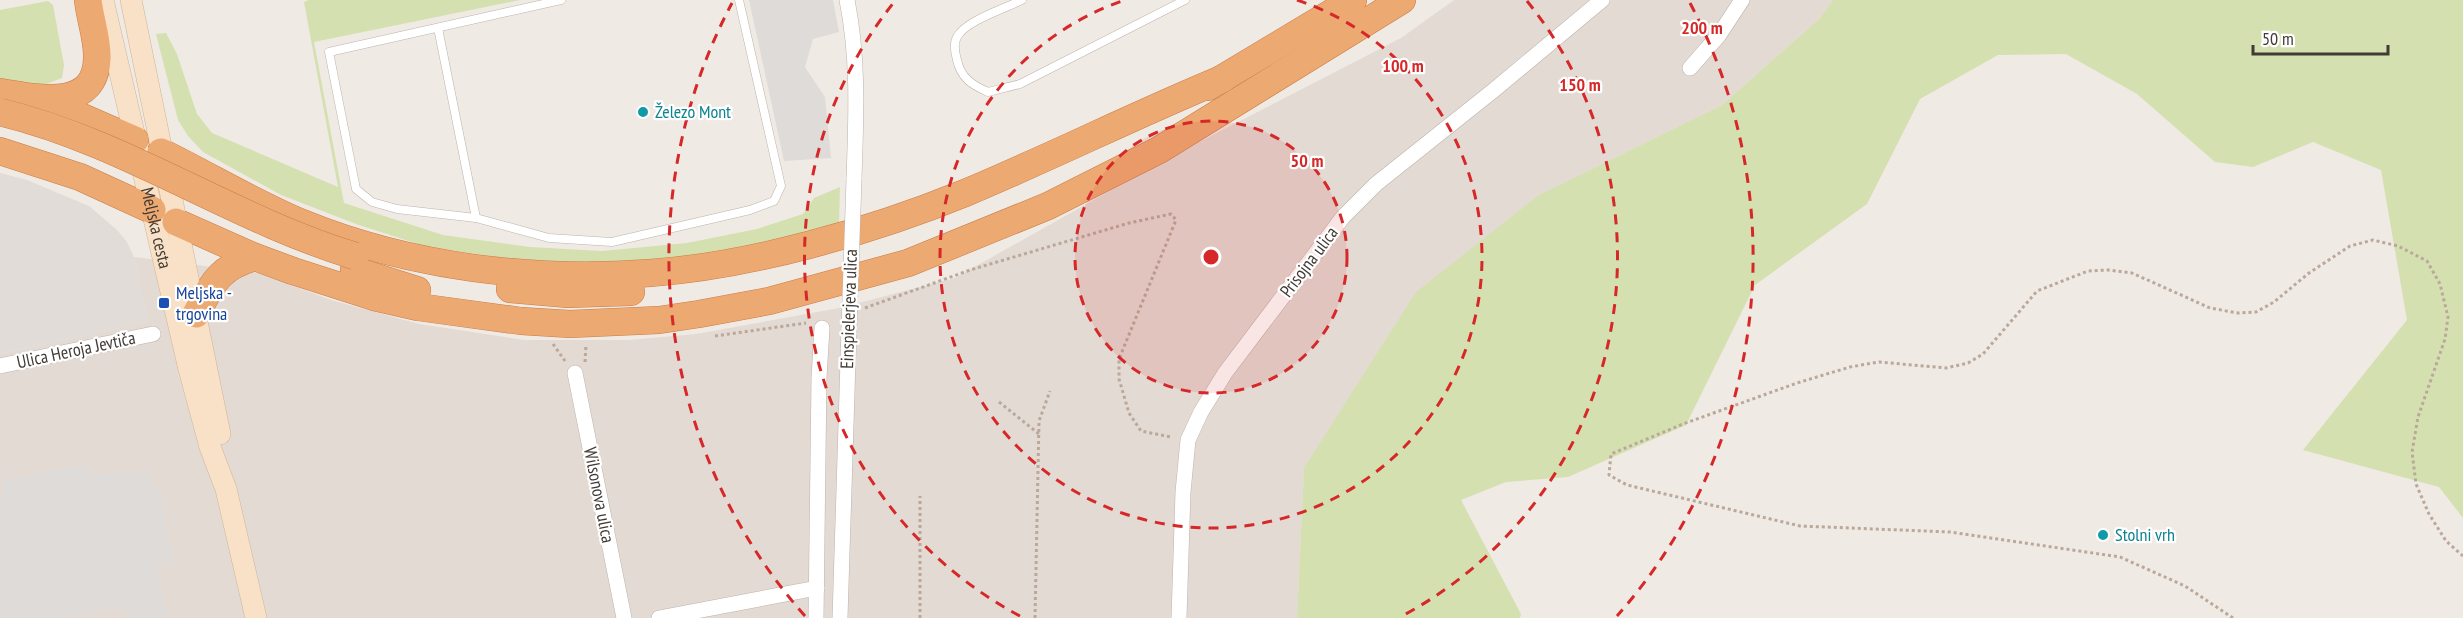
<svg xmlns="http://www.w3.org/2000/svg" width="2463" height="618" font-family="'PT Sans Narrow',sans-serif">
<rect width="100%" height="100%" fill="#f0eae4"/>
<!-- residential -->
<polygon fill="#e3dad3" points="1454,0 1833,0 1820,18 1722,105 1539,195 1304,468 1297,618 0,618 0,354 148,322 134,257 259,273 331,300 419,324 524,340 629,340 696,334 839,308 955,278 1168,158 1401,38"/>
<!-- industrial -->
<polygon fill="#e2dcd9" points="0,173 27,180 89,206 117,230 127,242 134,257 149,322 0,354"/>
<!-- green -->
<g fill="#d5e0b1">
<polygon points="309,0 520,0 314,42 344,203 443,235 530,247 602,251 687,243 757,229 803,214 814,198 840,187 839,226 713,258 573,265 509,259 424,246 356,224 281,195 203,152 188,136 178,120 156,34 166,33 177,54 197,114 212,133 338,187 304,2"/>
<polygon points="1833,0 2463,0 2463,518 2439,487 2303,450 2407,320 2381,170 2313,142 2253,167 2215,162 2137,94 2066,54 1998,55 1920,99 1867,204 1755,285 1686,425 1568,477 1506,482 1461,500 1521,614 1520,618 1297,618 1304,468 1416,292 1539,195 1722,105 1820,18"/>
<polygon points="48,1 53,5 64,65 62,78 39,87 0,80 0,10"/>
</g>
<!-- parking -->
<g fill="#dedbd9">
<polygon points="749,0 833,0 839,32 813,39 805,67 825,97 831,158 784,161"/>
<polygon points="86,464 90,476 144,472 159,490 173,561 157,564 166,618 127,618 124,607 67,615 67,618 0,618 0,495 5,493 2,480"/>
</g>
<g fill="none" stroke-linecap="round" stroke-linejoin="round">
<defs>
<g id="lane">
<path d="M1022 0C1006 8 965 21 957 37 953 44 955 53 957 60 961 78 972 85 988 92L1020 84 1185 0"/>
<polyline points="438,28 476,218 397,209 372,202 356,189 329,52 561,0"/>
<polyline points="476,218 549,238 612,242 750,210 774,201 781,186 739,0"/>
</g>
<g id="street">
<path d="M847 0C859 60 856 118 854 179"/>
<polyline points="1690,68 1719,35 1742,0"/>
<polyline points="0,366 153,334"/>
<polyline points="575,373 624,618"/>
<polyline points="659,618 817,588"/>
<polyline points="816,618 819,378 822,328"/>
<polyline points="840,618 849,328"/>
<polyline points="1179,618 1183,492 1188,440 1201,412 1225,373 1343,217 1376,184 1494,90 1602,0"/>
</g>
<g id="secondary">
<path id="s1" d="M103 0 189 369 210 447 226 489 256 618"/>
<polyline points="131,0 220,434"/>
</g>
<g id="highway">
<polyline points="1208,87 1353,0"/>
<path d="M0 92C34 97 95 113 97 59 98 40 90 19 88 0"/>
<polyline points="41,104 80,116 135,140"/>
<polyline points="0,151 80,177 152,210"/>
<path d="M161 152C208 175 254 203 302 223 410 267 534 282 650 273 750 266 872 231 965 193 1051 157 1135 115 1222 79"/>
<polyline points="176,222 255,257 293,271 374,297 418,307 521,321 570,324 659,320 699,314 769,301 908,263 1048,206 1159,150 1402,0"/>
<polyline points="354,270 417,290"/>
<polyline points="510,289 568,294 631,292"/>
<path d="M196 314C213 283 218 268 255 257"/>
</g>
</defs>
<!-- lane casing -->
<use href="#lane" stroke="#bdb3ab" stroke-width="9"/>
<!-- street casing -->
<use href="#street" stroke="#bdb3ab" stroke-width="16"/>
<!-- secondary casing -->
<use href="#secondary" stroke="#ceb59b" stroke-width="22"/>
<!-- highway casing -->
<use href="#highway" stroke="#cb7c43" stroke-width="28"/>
<!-- path -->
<g stroke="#baa89b" stroke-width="3" stroke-dasharray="3 3" stroke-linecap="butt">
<polyline points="865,308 970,270 1129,223 1171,214 1176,220 1119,359 1119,379 1129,413 1141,431 1171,437"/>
<polyline points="715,336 806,323"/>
<polyline points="553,344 565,361"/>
<polyline points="585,362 586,344"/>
<polyline points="999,402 1039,434"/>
<polyline points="920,618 920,496"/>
<polyline points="1035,618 1039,421 1050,391"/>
<polyline points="2233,618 2185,586 2120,557 1950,532 1800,526 1627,485 1609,475 1611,454 1683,424 1797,383 1850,367 1879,362 1946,368 1968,363 1983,354 2037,291 2088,271 2108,270 2132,273 2210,308 2238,313 2256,312 2274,302 2309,273 2350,246 2373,240 2398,246 2427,261 2440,284 2448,317 2445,339 2418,417 2412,452 2416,484 2429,514 2446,541 2463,556"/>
</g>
<!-- lane -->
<use href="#lane" stroke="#fff" stroke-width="8"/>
<!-- street -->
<use href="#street" stroke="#fff" stroke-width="15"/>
<!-- secondary -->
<use href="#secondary" stroke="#f8e1c6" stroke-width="21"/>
<!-- highway -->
<use href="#highway" stroke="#eda972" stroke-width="27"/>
<defs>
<polyline id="street-bridge" points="849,328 854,179"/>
<path id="highway-bridge" d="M0 112C125 142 233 219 355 256"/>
</defs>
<!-- street-bridge casing -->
<use href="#street-bridge" stroke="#bdb3ab" stroke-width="16" stroke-linecap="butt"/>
<!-- highway-bridge casing -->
<use href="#highway-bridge" stroke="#cb7c43" stroke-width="28" stroke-linecap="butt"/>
<!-- street-bridge -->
<use href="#street-bridge" stroke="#fff" stroke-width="15"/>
<!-- highway-bridge -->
<use href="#highway-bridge" stroke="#eda972" stroke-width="27"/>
</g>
<!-- distance rings -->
<circle cx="1211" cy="257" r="136" fill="#d62828" fill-opacity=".12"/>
<g fill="none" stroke="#d62828" stroke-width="3" stroke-dasharray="10 8">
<circle cx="1211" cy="257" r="136"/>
<path d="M1297 0A271 271 0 1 1 1125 0"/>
<path d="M1020 616A407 407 0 0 1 895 1M1527 1A407 407 0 0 1 1402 616"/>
<path d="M805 616A542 542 0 0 1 732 3M1690 3A542 542 0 0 1 1617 616"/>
</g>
<!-- markers -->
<g fill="#0f9aa8" stroke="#fff" stroke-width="2">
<circle cx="643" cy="112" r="6"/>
<circle cx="2103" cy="535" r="6"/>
</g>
<rect fill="#1a4fb4" stroke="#fff" stroke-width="2" x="158" y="297" width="12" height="12" rx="3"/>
<g text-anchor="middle" stroke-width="4.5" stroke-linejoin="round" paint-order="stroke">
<!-- culture labels -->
<g font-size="18" fill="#0d838f" stroke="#fff" text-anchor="start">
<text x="655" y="118">Železo Mont</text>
<text x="2115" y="541">Stolni vrh</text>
</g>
<!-- street labels -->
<g font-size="18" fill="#413a35" stroke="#fff">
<text dy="6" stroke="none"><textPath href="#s1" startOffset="234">Meljska cesta</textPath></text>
<text transform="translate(1309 262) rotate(-53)" y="6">Prisojna ulica</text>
<text transform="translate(849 309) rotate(-88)" y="6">Einspielerjeva ulica</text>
<text transform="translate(76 350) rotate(-12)" y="6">Ulica Heroja Jevtiča</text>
<text transform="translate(599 495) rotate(79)" y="6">Wilsonova ulica</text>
</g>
<!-- transit labels -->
<g font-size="18" fill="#164399" stroke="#fff" text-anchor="start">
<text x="176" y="299">Meljska -<tspan x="176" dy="21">trgovina</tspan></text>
</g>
</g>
<circle cx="1211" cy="257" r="9" fill="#d62828" stroke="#fff" stroke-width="3"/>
<g font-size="18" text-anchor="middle" font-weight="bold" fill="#d62828" stroke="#fff" stroke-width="4.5" stroke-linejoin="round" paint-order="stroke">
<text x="1702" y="34">200 m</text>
<text x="1403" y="72">100 m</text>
<text x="1580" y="91">150 m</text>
<text x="1307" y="167">50 m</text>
</g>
<!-- scale -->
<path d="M2253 45v9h135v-9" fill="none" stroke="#413a35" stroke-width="3"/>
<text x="2262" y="45" font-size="18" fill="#413a35" stroke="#ffffff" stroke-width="4.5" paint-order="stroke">50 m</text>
</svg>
